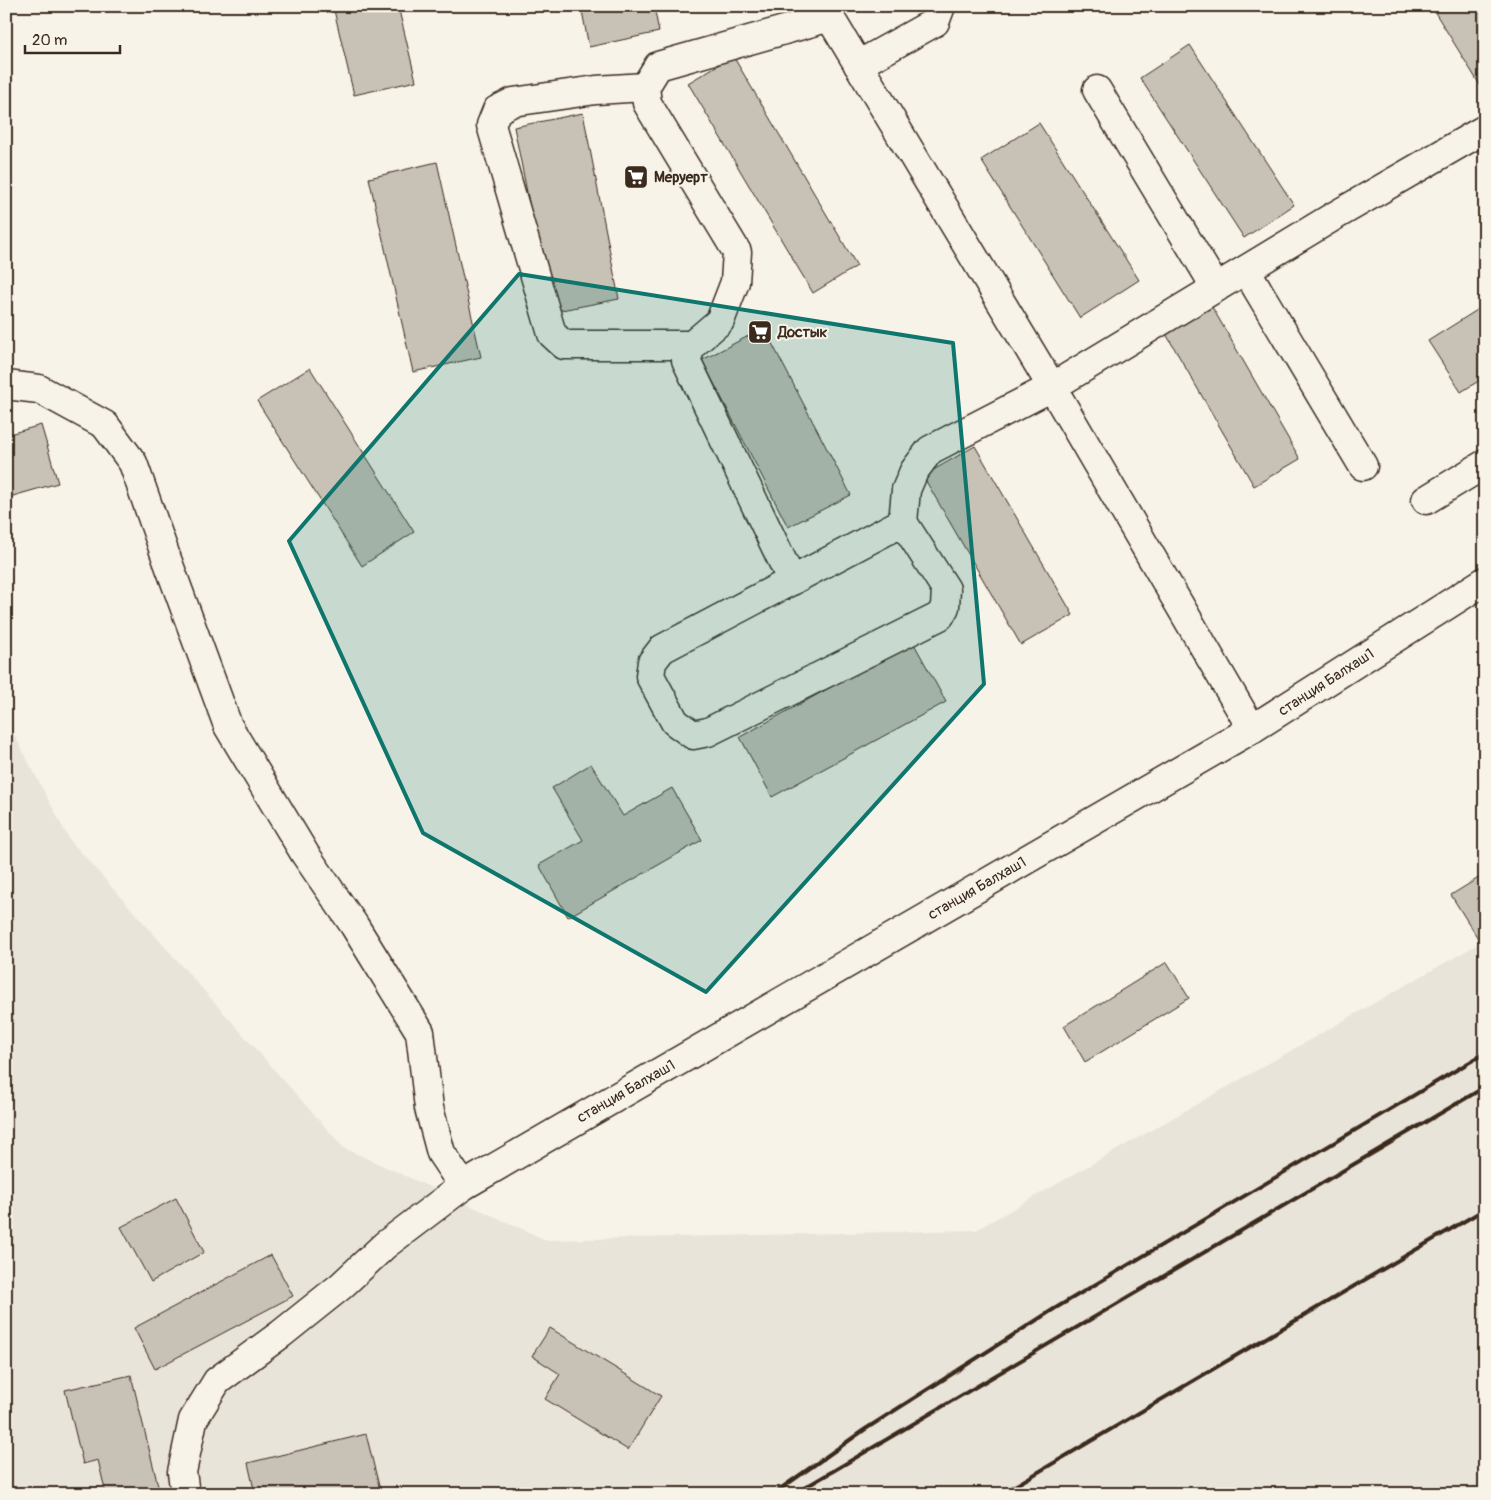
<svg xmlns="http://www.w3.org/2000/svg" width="1491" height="1500" font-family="Pangolin,sans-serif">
<rect width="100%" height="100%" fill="#f7f3e8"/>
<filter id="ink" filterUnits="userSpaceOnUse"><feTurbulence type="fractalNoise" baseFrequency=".02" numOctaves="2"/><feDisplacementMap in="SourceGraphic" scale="10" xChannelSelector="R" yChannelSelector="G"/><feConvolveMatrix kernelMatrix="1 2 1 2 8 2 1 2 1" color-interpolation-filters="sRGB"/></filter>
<g filter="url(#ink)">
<!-- built -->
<polygon fill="#e9e4d9" points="6,719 69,839 344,1148 546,1240 976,1230 1485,940 1485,1494 6,1494"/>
<!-- building -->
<g fill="#c8c1b6" stroke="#3b2a1e">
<polygon points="333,6 398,6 416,81 354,95"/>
<polygon points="581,6 654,6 659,32 589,47"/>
<polygon points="1431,6 1485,6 1485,93"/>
<polygon points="1190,45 1294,205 1244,238 1140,78"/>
<polygon points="733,56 857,266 813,293 688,83"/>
<polygon points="583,113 619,299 551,312 514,127"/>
<polygon points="1039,123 1139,280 1080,318 981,160"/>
<polygon points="437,162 481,357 413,372 369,178"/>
<polygon points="1208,300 1300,459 1254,486 1162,327"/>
<polygon points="1485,305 1485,377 1461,392 1428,341"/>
<polygon points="764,328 851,495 788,527 702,360"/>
<polygon points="310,368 414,532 362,566 257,401"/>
<polygon points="41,425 58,483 6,498 6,435"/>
<polygon points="975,446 1073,615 1021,645 923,476"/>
<polygon points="913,642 946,702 772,797 740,737"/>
<polygon points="591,764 623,816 672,788 702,840 568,917 539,865 583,840 552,788"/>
<polygon points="1485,874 1485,937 1479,940 1451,895"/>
<polygon points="1167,962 1189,998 1085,1062 1064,1026"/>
<polygon points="176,1198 204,1252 151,1282 121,1227"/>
<polygon points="271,1255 293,1296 155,1369 134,1328"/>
<polygon points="550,1328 661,1396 628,1450 545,1399 560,1374 532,1356"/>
<polygon points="131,1375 160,1494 106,1494 98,1460 83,1464 65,1390"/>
<polygon points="366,1434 381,1494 255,1494 248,1463"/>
</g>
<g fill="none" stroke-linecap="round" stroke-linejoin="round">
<defs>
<g id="minor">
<polyline points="823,6 1052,387 1252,729"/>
<polyline points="858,65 935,22 941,6"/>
<polyline points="645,87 596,90 513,102 497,110 491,125 552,334 564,345 692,345"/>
<polyline points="1097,90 1216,288"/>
<polyline points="1246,270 1363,466"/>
<polyline points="6,385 39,389 105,425 133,463 165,554 228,726 305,854 354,925 420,1032 429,1108 441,1153 463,1186 385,1245 341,1286 281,1334 217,1381 193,1420 182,1472 185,1494"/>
<polyline points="1426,500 1485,464"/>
<polygon points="903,522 946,589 945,607 940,616 708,732 693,735 675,722 650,676 652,662 662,649"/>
<polyline points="903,522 906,490 914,471 930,450 1052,387 1331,218 1485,129"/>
<polyline points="792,581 686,360 692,345 720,321 735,282 737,252 647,103 645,87 658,66 830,17"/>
<polyline points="463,1186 1252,729 1485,581"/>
</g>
</defs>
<!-- minor casing -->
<use href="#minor" stroke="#3b2a1e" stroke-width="31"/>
<!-- minor -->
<use href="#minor" stroke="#f7f3e8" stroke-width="28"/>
<!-- rail -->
<g stroke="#3b2a1e" stroke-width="4">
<polyline points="773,1494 864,1430 1054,1309 1485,1053"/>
<polyline points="794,1494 1485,1087"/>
<polyline points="1001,1494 1485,1209"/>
</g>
</g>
</g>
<!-- marked area -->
<path fill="#0f766e" fill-opacity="0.2" stroke="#0f766e" stroke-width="4" stroke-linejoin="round" d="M519 274 953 343 984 684 706 992 423 833 289 541Z"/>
<!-- icons -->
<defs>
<symbol id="supermarket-square" viewBox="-11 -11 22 22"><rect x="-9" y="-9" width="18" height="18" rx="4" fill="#3b2a1e" stroke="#f7f3e8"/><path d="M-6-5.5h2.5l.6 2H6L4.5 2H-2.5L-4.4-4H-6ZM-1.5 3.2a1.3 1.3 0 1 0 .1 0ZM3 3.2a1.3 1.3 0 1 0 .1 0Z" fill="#fff"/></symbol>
</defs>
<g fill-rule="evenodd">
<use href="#supermarket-square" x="622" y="163" width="28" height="28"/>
<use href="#supermarket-square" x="746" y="318" width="28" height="28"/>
</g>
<g text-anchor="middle" stroke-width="4" stroke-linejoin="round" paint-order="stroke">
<!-- poi labels -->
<g font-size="15" font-weight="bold" fill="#3b2a1e" stroke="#f7f3e8" text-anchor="start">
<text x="654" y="182">Меруерт</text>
<text x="778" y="337">Достык</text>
</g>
<!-- street labels -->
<g font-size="15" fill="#3b2a1e" stroke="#f7f3e8">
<text transform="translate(1326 682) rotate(-33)" y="5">станция Балхаш1</text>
<text transform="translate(977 888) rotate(-30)" y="5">станция Балхаш1</text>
<text transform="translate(626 1091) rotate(-30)" y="5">станция Балхаш1</text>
</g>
</g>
<!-- margin -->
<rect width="1491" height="1500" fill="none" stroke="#f7f3e8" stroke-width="25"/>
<rect x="12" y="12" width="1466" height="1475" fill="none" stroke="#3b2a1e" stroke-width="2" filter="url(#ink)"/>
<!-- scale -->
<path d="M25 45v8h95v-8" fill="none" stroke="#3b2a1e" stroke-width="2.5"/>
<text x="32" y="45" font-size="15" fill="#3b2a1e" stroke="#f7f3e8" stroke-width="4" paint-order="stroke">20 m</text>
</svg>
